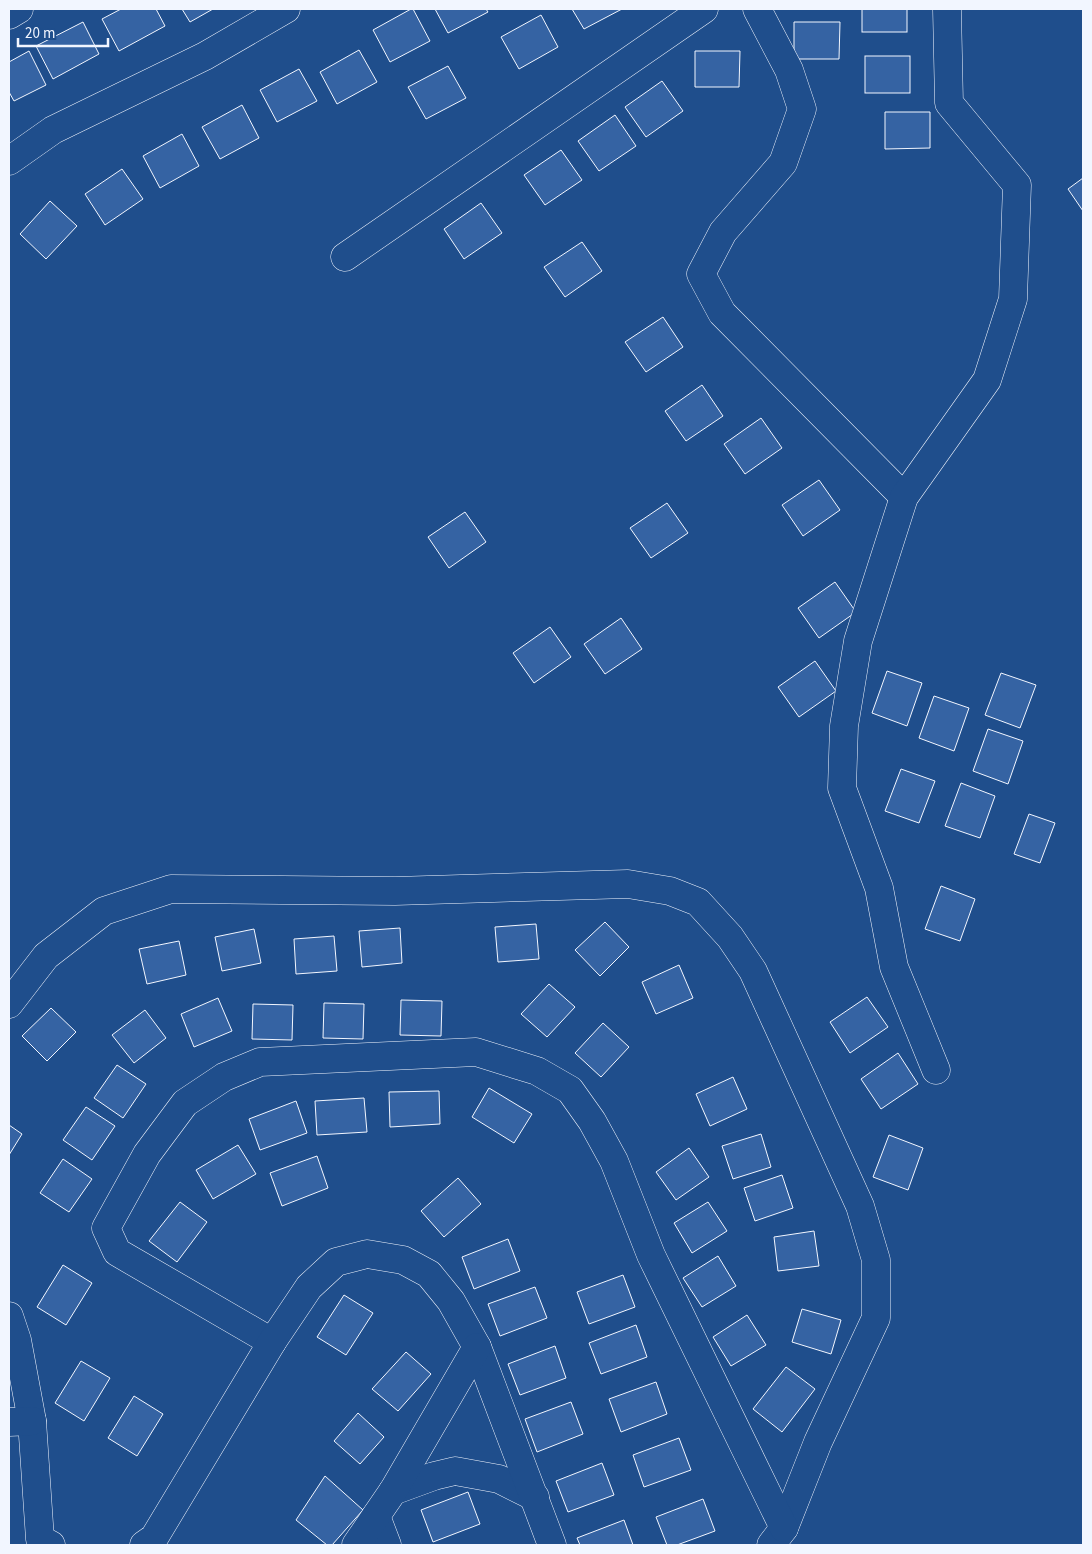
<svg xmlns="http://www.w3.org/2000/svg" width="1092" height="1554" font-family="'Source Sans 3',sans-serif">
<rect width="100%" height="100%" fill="#1f4e8c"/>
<!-- building -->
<g fill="#3563a3" stroke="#f2f6ff">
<polygon points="121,9 156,9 165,26 119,51 102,19"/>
<polygon points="182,9 213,9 190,22"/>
<polygon points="411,9 413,9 430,41 390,62 373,30"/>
<polygon points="435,9 486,9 488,12 448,33"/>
<polygon points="572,9 622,9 584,29"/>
<rect x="862" y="9" width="45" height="23"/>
<polygon points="541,15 558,47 519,69 501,37"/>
<polygon points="83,22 99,54 53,79 36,46"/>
<polygon points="794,22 840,22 839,59 794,59"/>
<polygon points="359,50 377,82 337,104 320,72"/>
<polygon points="29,51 46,85 14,101 9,92 9,62"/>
<polygon points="695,51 740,51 739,87 695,87"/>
<rect x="865" y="56" width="45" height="37"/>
<polygon points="448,66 466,98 426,119 408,87"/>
<polygon points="299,69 317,101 277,122 260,90"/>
<polygon points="662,81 683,111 646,137 625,107"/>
<polygon points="242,105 259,138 220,159 202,127"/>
<polygon points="885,112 930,112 930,148 885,149"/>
<polygon points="615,115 636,146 599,171 578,141"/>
<polygon points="182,134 199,166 160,188 143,156"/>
<polygon points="561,150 582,180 545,205 524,175"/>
<polygon points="122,169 143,199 105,225 85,194"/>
<polygon points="1083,178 1083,211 1068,189"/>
<polygon points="50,201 77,226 46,259 20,234"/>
<polygon points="481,203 502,233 464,259 444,229"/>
<polygon points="582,242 602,271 565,297 544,267"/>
<polygon points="663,317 683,347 646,372 625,342"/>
<polygon points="702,385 723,416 686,441 665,411"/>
<polygon points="761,418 782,448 745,474 724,444"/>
<polygon points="819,480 840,510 803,536 782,505"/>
<polygon points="667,503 688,533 651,558 630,528"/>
<polygon points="465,512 486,542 449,568 428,537"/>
<polygon points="835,582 856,612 819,638 798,608"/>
<polygon points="621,618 642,649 605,674 584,644"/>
<polygon points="550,627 571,657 534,683 513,653"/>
<polygon points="815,661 836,691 799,717 778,687"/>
<polygon points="887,671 922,683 907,726 872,713"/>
<polygon points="1001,673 1036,685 1020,728 985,715"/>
<polygon points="934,696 969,708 954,751 919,738"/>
<polygon points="988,729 1023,741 1008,784 973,771"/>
<polygon points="901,769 935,781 919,823 885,811"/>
<polygon points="961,783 995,796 980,838 945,826"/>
<polygon points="1029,814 1055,823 1040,863 1014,854"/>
<polygon points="941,886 975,899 960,941 925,929"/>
<polygon points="605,922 629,947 600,976 575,950"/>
<polygon points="536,924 539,959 498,962 495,927"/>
<polygon points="400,928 402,963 362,967 359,931"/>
<polygon points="254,929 261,963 222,971 215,937"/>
<polygon points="334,936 337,971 296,974 294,939"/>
<polygon points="179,941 186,975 147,984 139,949"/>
<polygon points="679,965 693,998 656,1014 642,982"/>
<polygon points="549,984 575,1007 547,1037 521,1014"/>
<polygon points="867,997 888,1027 850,1053 830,1022"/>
<polygon points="218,998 232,1031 194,1047 181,1014"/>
<polygon points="401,1000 442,1001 441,1036 400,1035"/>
<polygon points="324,1003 364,1004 363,1039 323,1038"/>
<polygon points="253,1004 293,1005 292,1040 252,1039"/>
<polygon points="51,1008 76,1032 47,1061 22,1036"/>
<polygon points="145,1010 166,1038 134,1063 112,1035"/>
<polygon points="603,1023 629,1047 601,1077 575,1053"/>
<polygon points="898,1053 918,1084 881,1109 861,1079"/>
<polygon points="117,1065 146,1084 123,1118 94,1098"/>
<polygon points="733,1077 747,1109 710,1126 696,1094"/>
<polygon points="489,1088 532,1114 514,1143 472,1117"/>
<polygon points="439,1091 440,1124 390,1127 389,1092"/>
<polygon points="364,1098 367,1132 317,1135 315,1101"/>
<polygon points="296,1101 307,1133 260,1150 249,1119"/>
<polygon points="86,1107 115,1126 92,1160 63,1140"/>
<polygon points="9,1125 22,1134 9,1155"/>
<polygon points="761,1134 771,1167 733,1179 722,1146"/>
<polygon points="889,1135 923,1148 908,1190 873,1177"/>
<polygon points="238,1145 256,1174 213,1199 196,1170"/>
<polygon points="689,1148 709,1177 676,1200 656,1172"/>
<polygon points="317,1156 328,1188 282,1206 270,1173"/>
<polygon points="63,1159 92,1179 69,1212 40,1193"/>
<polygon points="782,1175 793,1208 755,1221 744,1188"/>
<polygon points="458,1178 481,1204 444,1237 421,1211"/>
<polygon points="180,1202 207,1222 177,1262 149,1241"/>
<polygon points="708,1202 727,1231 692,1253 674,1223"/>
<polygon points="814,1231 819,1266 778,1271 774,1237"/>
<polygon points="508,1239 520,1271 474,1289 462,1257"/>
<polygon points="718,1256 736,1286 702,1307 683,1278"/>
<polygon points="63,1265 92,1283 66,1325 37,1307"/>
<polygon points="623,1275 635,1307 589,1324 577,1292"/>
<polygon points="535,1287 547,1318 500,1336 488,1304"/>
<polygon points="344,1295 373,1313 346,1355 317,1337"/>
<polygon points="802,1309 841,1320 831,1354 792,1342"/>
<polygon points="747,1315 766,1345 731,1366 713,1337"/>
<polygon points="636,1325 647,1357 601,1374 589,1343"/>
<polygon points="555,1346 566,1378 520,1395 508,1364"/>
<polygon points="406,1352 431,1374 398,1411 372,1389"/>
<polygon points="81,1361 110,1378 84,1421 55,1403"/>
<polygon points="786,1367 815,1389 782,1432 753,1409"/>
<polygon points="656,1382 667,1414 621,1432 609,1399"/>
<polygon points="134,1396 163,1414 137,1456 108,1438"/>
<polygon points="571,1402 583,1434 537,1452 525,1419"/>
<polygon points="358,1413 384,1437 360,1464 334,1441"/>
<polygon points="679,1438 691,1470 644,1487 633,1455"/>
<polygon points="602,1463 614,1495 568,1512 556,1481"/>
<polygon points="325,1476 363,1510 332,1545 327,1545 296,1520"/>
<polygon points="468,1492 480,1524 433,1542 421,1510"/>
<polygon points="703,1499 715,1531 677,1545 667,1545 656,1517"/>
<polygon points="624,1520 633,1545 580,1545 577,1538"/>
</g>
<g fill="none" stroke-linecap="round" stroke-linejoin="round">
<defs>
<g id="minor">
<polyline points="757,9 789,70 802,109 783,163 723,232 701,274 722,313 904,497"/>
<polyline points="9,15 19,9"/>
<polyline points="9,161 53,130 205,56 286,9"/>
<polyline points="345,257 704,9"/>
<polyline points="9,1004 46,956 104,911 171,889 395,891 628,884 670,891 698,902 730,937 753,971 860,1206 876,1260 876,1318 818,1442 784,1528 771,1545"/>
<polyline points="936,1070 894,967 879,888 842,788 844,726 858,641 904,497 987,380 1013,299 1017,185 949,103 947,9"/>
<polyline points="9,1316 17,1340 32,1421 40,1539 51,1545"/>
<polyline points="272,1342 117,1252 106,1228 147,1154 185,1103 224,1077 260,1062 476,1052 537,1071 570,1090 592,1121 614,1161 651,1255 784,1528"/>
<polyline points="9,1422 32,1421"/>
<polyline points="393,1491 434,1476 455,1471 499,1479 535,1497"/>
<polyline points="376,1516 387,1545"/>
<polyline points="144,1545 154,1538 272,1342 309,1287 336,1262 367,1254 403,1260 429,1274 451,1301 477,1347 552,1545"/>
<polyline points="356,1545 393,1491 477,1347"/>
</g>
</defs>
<!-- minor casing -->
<use href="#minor" stroke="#f2f6ff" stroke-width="29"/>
<!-- minor -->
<use href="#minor" stroke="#1f4e8c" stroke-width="28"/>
</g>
<!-- border -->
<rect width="1092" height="1554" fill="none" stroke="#f2f6ff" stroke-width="20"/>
<!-- scale -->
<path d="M18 38v8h90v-8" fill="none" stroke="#f2f6ff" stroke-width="2.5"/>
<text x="25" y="38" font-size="15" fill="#f2f6ff" stroke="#1f4e8c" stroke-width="4" paint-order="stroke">20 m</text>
</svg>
